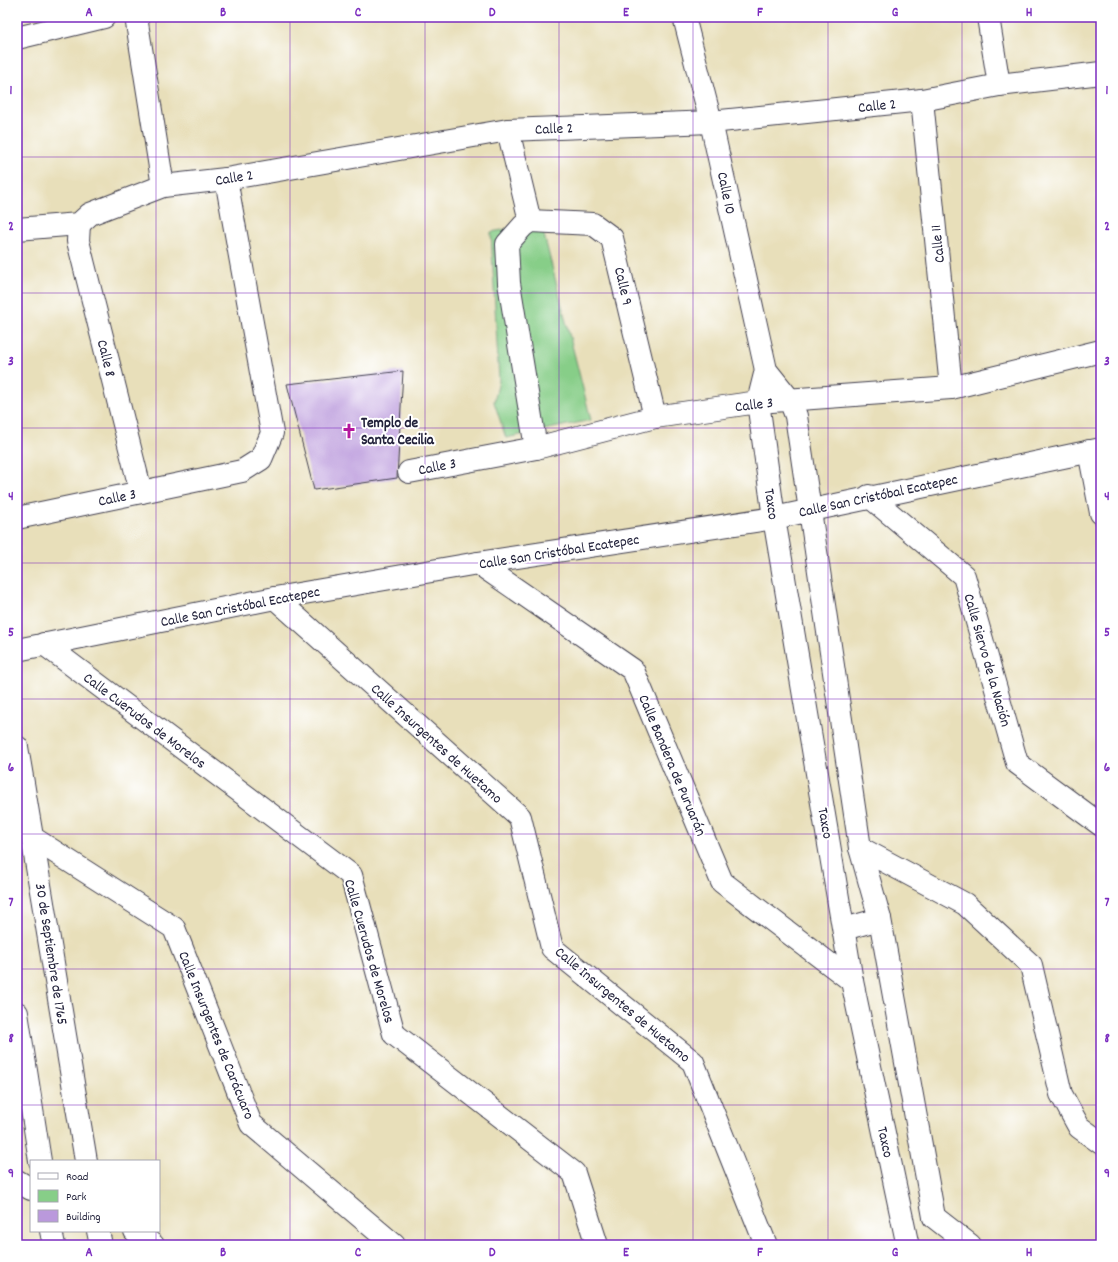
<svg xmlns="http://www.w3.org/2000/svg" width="1118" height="1262" font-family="Dekko,sans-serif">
<rect width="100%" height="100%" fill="#fff"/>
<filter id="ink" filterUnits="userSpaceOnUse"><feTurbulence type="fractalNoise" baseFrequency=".025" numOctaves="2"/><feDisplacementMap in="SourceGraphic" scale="8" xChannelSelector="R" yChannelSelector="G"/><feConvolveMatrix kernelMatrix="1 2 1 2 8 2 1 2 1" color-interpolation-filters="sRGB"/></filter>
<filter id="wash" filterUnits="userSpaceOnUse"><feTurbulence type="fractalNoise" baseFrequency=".012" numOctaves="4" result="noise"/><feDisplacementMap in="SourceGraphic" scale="16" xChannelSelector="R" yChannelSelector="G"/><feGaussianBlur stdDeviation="0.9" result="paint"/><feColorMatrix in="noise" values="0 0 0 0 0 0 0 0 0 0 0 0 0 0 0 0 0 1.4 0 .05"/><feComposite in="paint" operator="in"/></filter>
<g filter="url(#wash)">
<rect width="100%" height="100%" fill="#e8dfba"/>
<!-- green -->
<polygon fill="#87ce88" stroke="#547862" points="541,223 591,420 506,438 494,402 499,381 491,232"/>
<g id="blocks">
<!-- building -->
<polygon fill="#ba99dc" points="403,371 397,478 314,490 287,384"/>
</g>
</g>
<g filter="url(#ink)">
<use href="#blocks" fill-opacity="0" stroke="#403e4e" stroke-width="1"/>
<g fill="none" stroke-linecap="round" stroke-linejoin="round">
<defs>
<g id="minor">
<polyline points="136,17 163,186"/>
<polyline points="684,17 711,122 766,370 790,400 796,416 860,848 880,919 934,1217"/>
<polyline points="988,17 999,85"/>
<polyline points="17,38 104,17"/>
<polyline points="922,100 951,388"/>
<polyline points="508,130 530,221"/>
<polyline points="79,224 78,241 141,492"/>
<polyline points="17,229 79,224 90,214 163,186 226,179 508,130 711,122 922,100 999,85 1101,73"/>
<polyline points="766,370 758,402 774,518 852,981 907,1242"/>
<polyline points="536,448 509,283 507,244 523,226 530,221 593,224 612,238 655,417"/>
<polyline points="1089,451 1101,513"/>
<polyline points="409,472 536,448 655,417 758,402 951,388 1101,351"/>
<polyline points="869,496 964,576 1017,763 1101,825"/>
<polyline points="17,518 242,471 261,459 272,433 226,179"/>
<polyline points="478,563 633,670 722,882 852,981"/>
<polyline points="275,598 520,817 552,948 693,1062 766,1245"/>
<polyline points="44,644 351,875 394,1034 574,1173 597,1245"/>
<polyline points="17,650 275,598 478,563 774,518 1101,449"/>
<polyline points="17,747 86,1161"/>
<polyline points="33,838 174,928 251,1124 394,1245"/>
<polyline points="860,848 965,904 1031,965 1061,1094 1079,1127 1101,1143"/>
<polyline points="844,929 880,919"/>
<polyline points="17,1013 40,1161"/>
<polyline points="17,1181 31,1189"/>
<polyline points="934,1217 970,1245"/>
<polyline points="51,1231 54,1245"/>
<polyline points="98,1231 101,1245"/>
<polyline points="135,1231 153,1245"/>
</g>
</defs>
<!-- minor casing -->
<use href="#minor" stroke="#403e4e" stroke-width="24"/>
<!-- minor -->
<use href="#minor" stroke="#fff" stroke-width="22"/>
</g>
</g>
<!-- grid -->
<path fill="none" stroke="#7b2cbf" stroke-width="1" stroke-opacity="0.55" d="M156 17V1161M290 17V1245M425 17V1245M559 17V1245M693 17V1245M828 17V1245M962 17V1245M17 157H1101M17 293H1101M17 428H1101M17 563H1101M17 699H1101M17 834H1101M17 969H1101M17 1105H1101M156 1231V1245"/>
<!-- icons -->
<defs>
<symbol id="church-bare" viewBox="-9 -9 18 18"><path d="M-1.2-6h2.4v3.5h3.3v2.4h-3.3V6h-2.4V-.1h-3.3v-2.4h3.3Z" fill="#b5179e" stroke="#fff" stroke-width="2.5" paint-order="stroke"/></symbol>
</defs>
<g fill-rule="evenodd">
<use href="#church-bare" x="338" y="420" width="22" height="22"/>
</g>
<g text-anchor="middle" stroke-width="4" stroke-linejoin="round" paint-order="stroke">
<!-- street labels -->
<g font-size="15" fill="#22223b" stroke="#fff">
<text transform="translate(877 105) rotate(-6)" y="5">Calle 2</text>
<text transform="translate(554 128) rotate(-2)" y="5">Calle 2</text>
<text transform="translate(234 177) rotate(-9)" y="5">Calle 2</text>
<text transform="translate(727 193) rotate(78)" y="5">Calle 10</text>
<text transform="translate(937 244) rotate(-96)" y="5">Calle 11</text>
<text transform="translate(624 286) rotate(77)" y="5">Calle 9</text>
<text transform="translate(107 358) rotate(76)" y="5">Calle 8</text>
<text transform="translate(754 404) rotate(-7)" y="5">Calle 3</text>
<text transform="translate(437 466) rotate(-11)" y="5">Calle 3</text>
<text transform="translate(878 495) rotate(-12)" y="5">Calle San Cristóbal Ecatepec</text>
<text transform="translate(117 497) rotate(-12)" y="5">Calle 3</text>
<text transform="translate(772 504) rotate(82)" y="5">Taxco</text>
<text transform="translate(559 551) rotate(-9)" y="5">Calle San Cristóbal Ecatepec</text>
<text transform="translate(240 606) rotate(-11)" y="5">Calle San Cristóbal Ecatepec</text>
<text transform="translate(988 660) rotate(74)" y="5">Calle Siervo de la Nación</text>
<text transform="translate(145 720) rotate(37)" y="5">Calle Cuerudos de Morelos</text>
<text transform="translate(437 743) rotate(42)" y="5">Calle Insurgentes de Huetamo</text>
<text transform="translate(673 765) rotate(67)" y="5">Calle Bandera de Puruarán</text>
<text transform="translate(826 823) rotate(80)" y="5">Taxco</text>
<text transform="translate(370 951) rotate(74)" y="5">Calle Cuerudos de Morelos</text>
<text transform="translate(52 954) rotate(81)" y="5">30 de Septiembre de 1765</text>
<text transform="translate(623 1004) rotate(40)" y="5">Calle Insurgentes de Huetamo</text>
<text transform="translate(217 1035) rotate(68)" y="5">Calle Insurgentes de Carácuaro</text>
<text transform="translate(886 1142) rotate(78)" y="5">Taxco</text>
</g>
<!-- poi labels -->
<g font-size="15" font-weight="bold" fill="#22223b" stroke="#fff" text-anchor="start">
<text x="361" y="427">Templo de<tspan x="361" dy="17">Santa Cecilia</tspan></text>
</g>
</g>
<!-- margin -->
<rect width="1118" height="1262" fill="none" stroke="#fff" stroke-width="44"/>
<!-- legend -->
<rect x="30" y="1160" width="130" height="72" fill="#ffffff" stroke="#a7a7b1"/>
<rect x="38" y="1173" width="20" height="6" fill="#ffffff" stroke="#a7a7b1"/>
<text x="66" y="1180" font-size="12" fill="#22223b">Road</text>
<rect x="38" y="1190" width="20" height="12" fill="#87ce88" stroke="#a7a7b1"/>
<text x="66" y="1200" font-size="12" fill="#22223b">Park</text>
<rect x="38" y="1210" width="20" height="12" fill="#ba99dc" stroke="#a7a7b1"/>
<text x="66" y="1220" font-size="12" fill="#22223b">Building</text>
<rect x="22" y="22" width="1074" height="1218" fill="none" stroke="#7b2cbf" stroke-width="1.5"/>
<g font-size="13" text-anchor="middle" font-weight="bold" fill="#7b2cbf">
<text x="89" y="16">A</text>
<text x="223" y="16">B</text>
<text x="358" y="16">C</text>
<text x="492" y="16">D</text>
<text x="626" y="16">E</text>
<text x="760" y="16">F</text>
<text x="895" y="16">G</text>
<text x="1029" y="16">H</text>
<text x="11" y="94">1</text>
<text x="1107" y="94">1</text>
<text x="11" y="230">2</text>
<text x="1107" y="230">2</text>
<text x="11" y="365">3</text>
<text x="1107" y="365">3</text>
<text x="11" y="500">4</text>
<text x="1107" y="500">4</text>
<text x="11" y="636">5</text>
<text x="1107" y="636">5</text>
<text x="11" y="771">6</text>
<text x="1107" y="771">6</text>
<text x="11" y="906">7</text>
<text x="1107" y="906">7</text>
<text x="11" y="1042">8</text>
<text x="1107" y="1042">8</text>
<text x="11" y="1177">9</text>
<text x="1107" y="1177">9</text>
<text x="89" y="1256">A</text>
<text x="223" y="1256">B</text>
<text x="358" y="1256">C</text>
<text x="492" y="1256">D</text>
<text x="626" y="1256">E</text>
<text x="760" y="1256">F</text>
<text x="895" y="1256">G</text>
<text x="1029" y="1256">H</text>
</g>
</svg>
